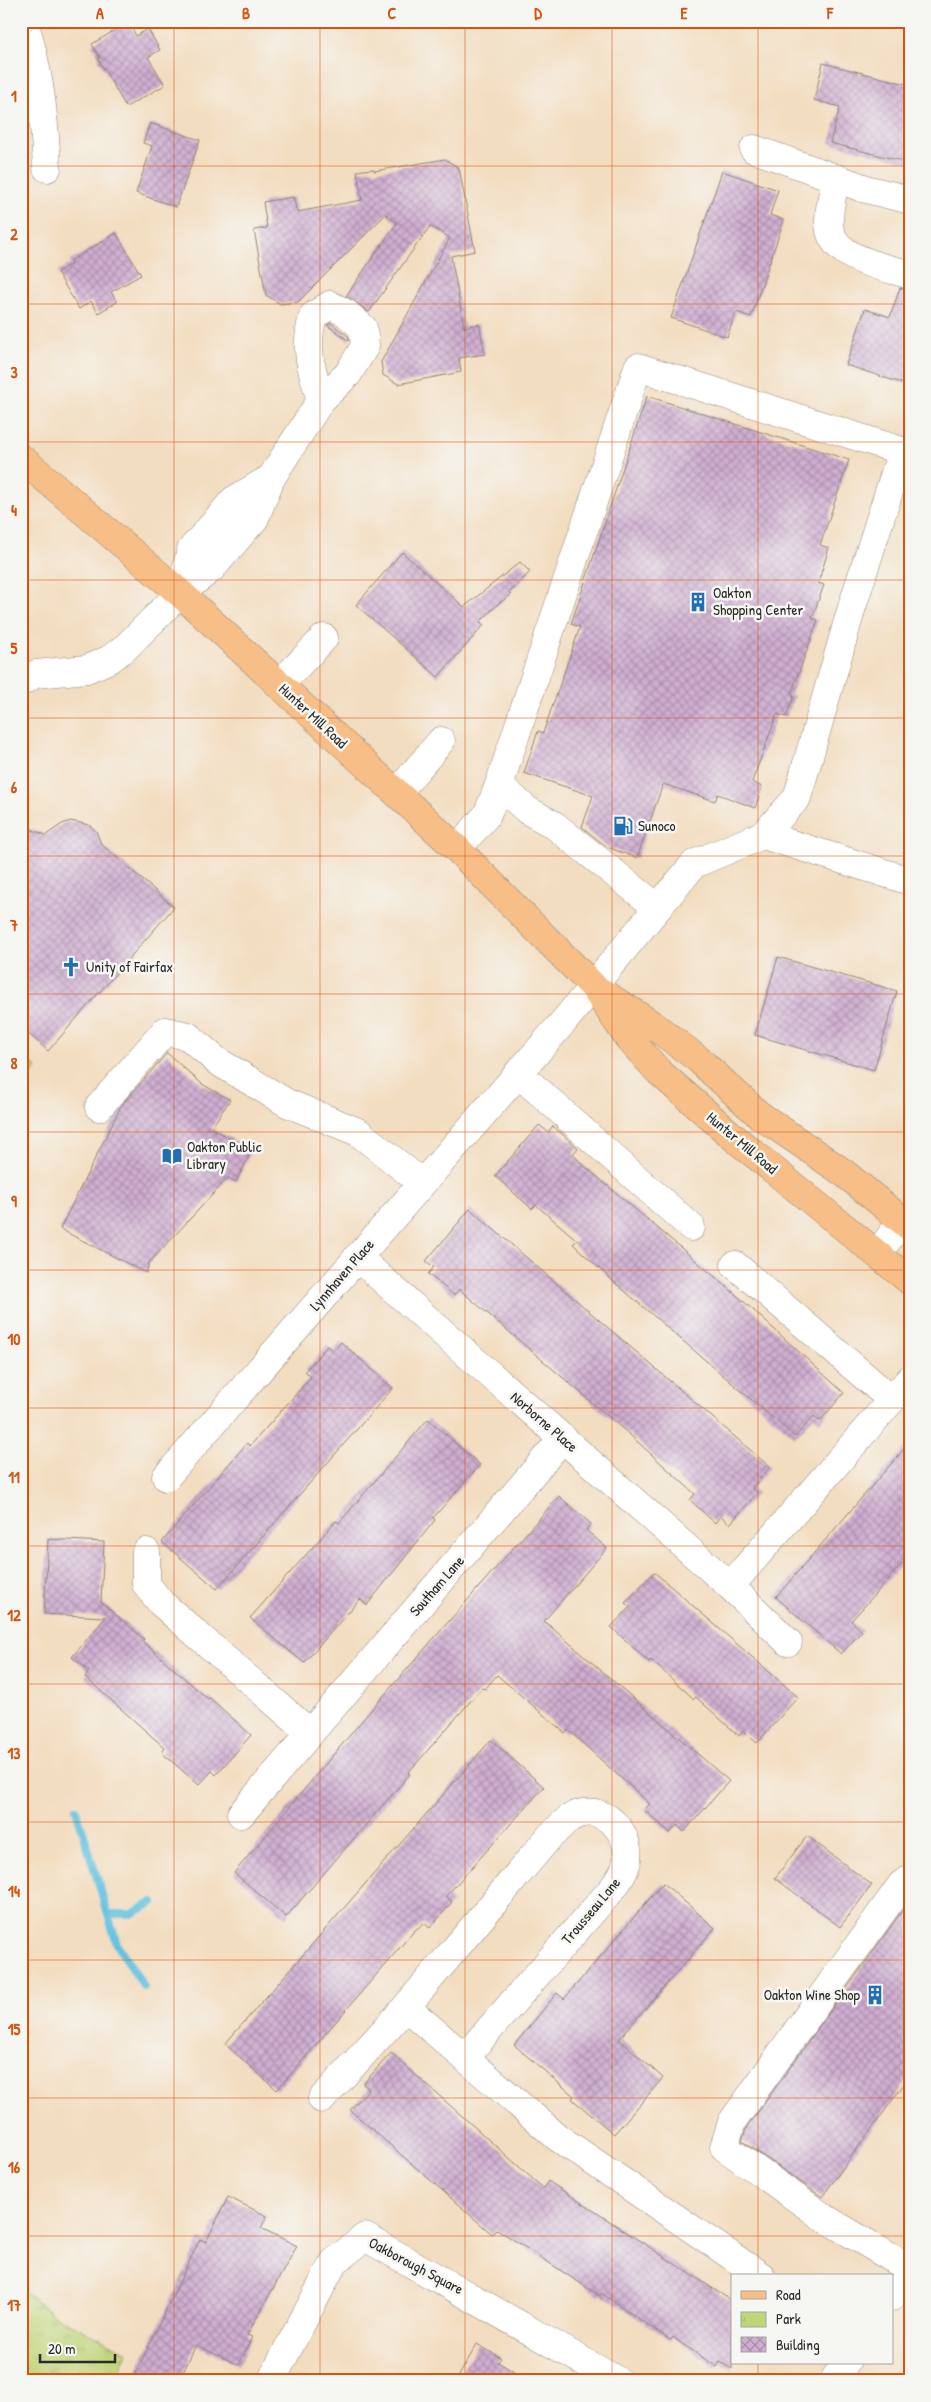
<svg xmlns="http://www.w3.org/2000/svg" width="931" height="2402" font-family="'Patrick Hand',sans-serif">
<defs>
<pattern id="park-tufts" width="24" height="20" patternUnits="userSpaceOnUse" patternTransform="scale(1.25)"><rect width="24" height="20" fill="#c0d478"/><path d="M3 7l-1-3M5 7V3M7 7l1-3M15 17l-1-3M17 17v-4M19 17l1-3" fill="none" stroke="#a5b668"/></pattern>
<pattern id="building-cross-hatch" width="8" height="8" patternUnits="userSpaceOnUse" patternTransform="scale(1.25)"><rect width="8" height="8" fill="#d0aed1"/><path d="M0 0l8 8M0 8l8-8" fill="none" stroke="#a98eaa"/></pattern>
</defs>
<rect width="100%" height="100%" fill="#f6f6f2"/>
<filter id="ink" filterUnits="userSpaceOnUse"><feTurbulence type="fractalNoise" baseFrequency=".02" numOctaves="2"/><feDisplacementMap in="SourceGraphic" scale="10" xChannelSelector="R" yChannelSelector="G"/><feConvolveMatrix kernelMatrix="1 2 1 2 8 2 1 2 1" color-interpolation-filters="sRGB"/></filter>
<filter id="wash" filterUnits="userSpaceOnUse"><feTurbulence type="fractalNoise" baseFrequency=".0096" numOctaves="4" result="noise"/><feDisplacementMap in="SourceGraphic" scale="20" xChannelSelector="R" yChannelSelector="G"/><feGaussianBlur stdDeviation="1.12" result="paint"/><feColorMatrix in="noise" values="0 0 0 0 0 0 0 0 0 0 0 0 0 0 0 0 0 1.4 0 .05"/><feComposite in="paint" operator="in"/></filter>
<g filter="url(#wash)">
<rect width="100%" height="100%" fill="#f3ddc0"/>
<!-- park -->
<g fill="url(#park-tufts)" stroke="#768052">
<polygon points="21,1055 37,1068 21,1086"/>
<polygon points="21,2290 59,2318 128,2352 113,2381 21,2381"/>
</g>
<g fill="none" stroke-linecap="round" stroke-linejoin="round">
<!-- stream -->
<g stroke="#62c2e0" stroke-width="8">
<polyline points="76,1809 117,1944 144,1987"/>
<polyline points="108,1914 132,1914 153,1902"/>
</g>
</g>
<g id="blocks">
<!-- building -->
<g fill="url(#building-cross-hatch)">
<polygon points="129,22 136,36 148,29 160,50 148,57 165,85 126,107 98,59 100,58 92,44"/>
<polygon points="823,63 910,85 910,163 830,143 840,107 814,100"/>
<polygon points="150,123 200,140 176,207 136,193 152,146 143,143"/>
<polygon points="445,159 459,168 475,251 451,256 464,327 479,324 485,354 459,358 461,372 398,384 383,375 381,362 450,238 430,226 369,312 346,296 397,223 386,214 298,302 280,304 266,295 254,230 267,228 263,202 293,197 297,212 362,200 357,171 372,169 375,171"/>
<polygon points="722,171 778,190 770,215 784,220 751,317 736,312 727,337 671,318"/>
<polygon points="116,233 141,275 111,292 117,302 98,313 91,301 79,309 57,272 71,264 70,261"/>
<polygon points="900,288 910,290 910,386 846,365 865,309 890,317"/>
<polygon points="331,323 348,336 349,341 327,325"/>
<polygon points="647,396 849,460 820,545 829,548 818,583 824,585 812,618 818,620 791,694 794,696 786,717 777,714 752,782 762,787 755,808 718,794 715,801 663,784 637,858 607,847 582,827 593,796 524,773 538,731 543,733 580,627 571,624"/>
<polygon points="402,552 464,607 520,562 530,572 509,593 511,595 498,604 480,622 484,625 438,677 356,605"/>
<polygon points="71,821 89,825 96,831 101,844 174,907 48,1051 21,1027 21,826 46,835 62,824"/>
<polygon points="778,957 897,991 874,1070 755,1035"/>
<polygon points="167,1053 202,1084 230,1100 211,1128 252,1150 236,1182 228,1178 149,1263 146,1273 60,1229 121,1106"/>
<polygon points="539,1125 548,1132 553,1126 578,1148 573,1154 581,1163 741,1299 844,1393 820,1421 814,1416 795,1437 613,1281 573,1244 577,1240 536,1205 532,1209 495,1176"/>
<polygon points="470,1209 770,1467 752,1488 757,1493 730,1524 721,1516 715,1523 690,1500 695,1494 630,1435 459,1289 454,1295 428,1274 434,1267 426,1261"/>
<polygon points="341,1342 393,1388 217,1589 162,1542 247,1443 250,1446 311,1377 305,1371 327,1346 333,1351"/>
<polygon points="428,1419 480,1465 433,1518 435,1520 367,1605 360,1599 304,1663 250,1618 336,1521 339,1523"/>
<polygon points="910,1442 910,1555 851,1621 862,1631 841,1654 776,1597"/>
<polygon points="559,1496 591,1524 586,1530 607,1548 544,1621 729,1781 684,1832 677,1825 670,1833 644,1810 650,1804 641,1796 568,1730 565,1733 497,1675 485,1689 482,1688 408,1773 410,1774 286,1917 234,1873 371,1710"/>
<polygon points="48,1539 104,1542 101,1602 144,1639 142,1641 208,1699 210,1698 251,1735 216,1775 212,1771 199,1785 162,1753 165,1748 85,1677 89,1671 72,1657 106,1617 44,1614"/>
<polygon points="654,1572 798,1697 757,1743 743,1731 739,1736 696,1697 694,1699 651,1660 649,1662 611,1627 630,1607 625,1603"/>
<polygon points="491,1740 544,1787 446,1896 452,1902 430,1928 424,1923 414,1931 277,2090 225,2044"/>
<polygon points="807,1836 872,1885 840,1927 775,1878"/>
<polygon points="663,1883 715,1928 619,2039 663,2078 614,2134 572,2099 574,2096 514,2045 557,1993 564,1999"/>
<polygon points="910,1900 910,2076 822,2197 742,2141 746,2129"/>
<polygon points="391,2053 543,2188 548,2181 732,2301 732,2369 720,2362 717,2367 672,2337 670,2340 601,2293 600,2296 497,2229 492,2234 350,2110 369,2089 363,2084"/>
<polygon points="228,2197 267,2216 261,2228 297,2246 247,2335 252,2337 239,2365 196,2345 179,2381 132,2381 200,2239 206,2242"/>
<polygon points="477,2344 501,2358 498,2362 528,2381 456,2381"/>
</g>
</g>
</g>
<g filter="url(#ink)">
<use href="#blocks" fill-opacity="0" stroke="#8f8476" stroke-width="1"/>
<g fill="none" stroke-linecap="round" stroke-linejoin="round">
<defs>
<g id="minor">
<path d="M24 21C40 73 44 115 47 168"/>
<polyline points="754,149 866,189 910,200"/>
<path d="M836 178C833 192 829 207 829 221 828 259 882 266 910 275"/>
<polyline points="180,593 191,550 234,500 271,478"/>
<path d="M21 682 36 674 87 669 110 659 126 647 180 593 212 568 255 518 271 478 321 400 348 374 365 346 363 328 346 313 330 305 313 316C304 349 311 368 321 400"/>
<polyline points="279,685 324,638"/>
<polyline points="397,793 441,741"/>
<polyline points="763,835 797,798 852,607 902,451 910,454"/>
<polyline points="457,849 487,815 499,785"/>
<polyline points="658,908 554,825 527,810 499,785 638,367 902,451"/>
<polyline points="518,1073 691,1227"/>
<polyline points="99,1107 165,1031 188,1036 217,1061 287,1103 358,1132 422,1183"/>
<polyline points="877,1254 902,1221"/>
<polyline points="357,1257 730,1586 788,1642"/>
<polyline points="735,1265 892,1400"/>
<polyline points="166,1477 565,1020 694,864 763,835 910,881"/>
<polyline points="146,1552 146,1584 161,1603 310,1733"/>
<polyline points="730,1586 910,1379"/>
<polyline points="241,1814 563,1438"/>
<polyline points="910,1879 902,1884 732,2122 724,2147 823,2217 910,2269"/>
<polyline points="406,2007 557,2137 761,2276"/>
<path d="M322 2099 406 2007 550 1836C557 1831 563 1822 570 1818 602 1798 637 1836 625 1868 623 1875 617 1882 613 1888L465 2057"/>
<polyline points="892,2297 910,2273"/>
<polyline points="271,2381 334,2262 365,2237 618,2381"/>
<polyline points="834,2381 846,2363"/>
</g>
<g id="major">
<polyline points="21,458 180,593 457,849 593,986 629,1039 659,1072 738,1141 910,1281"/>
<polyline points="603,993 653,1025 698,1059 758,1114 844,1173 910,1227"/>
</g>
</defs>
<!-- minor casing -->
<use href="#minor" stroke="#8f8476" stroke-width="29"/>
<!-- major casing -->
<use href="#major" stroke="#8f8476" stroke-width="29"/>
<!-- minor -->
<use href="#minor" stroke="#fff" stroke-width="28"/>
<!-- major -->
<use href="#major" stroke="#f7be87" stroke-width="28"/>
</g>
</g>
<!-- grid -->
<path fill="none" stroke="#d5540f" stroke-width="1" stroke-opacity="0.55" d="M174 21V2381M320 21V2381M465 21V2381M612 21V2381M758 21V2276M21 166H910M21 304H910M21 442H910M21 580H910M21 718H910M21 856H910M21 994H910M21 1132H910M21 1270H910M21 1408H910M21 1546H910M21 1684H910M21 1822H910M21 1960H910M21 2098H910M21 2236H910M758 2363V2381"/>
<!-- icons -->
<defs>
<symbol id="building-bare" viewBox="-9 -9 18 18"><path d="M-4-6H4V6H1V3H-1V6H-4ZM-2.5-4.3h1.7v1.8h-1.7ZM.8-4.3h1.7v1.8H.8ZM-2.5-1h1.7V.8h-1.7ZM.8-1h1.7V.8H.8Z" fill="#1f6fb2" stroke="#f6f6f2" stroke-width="2.5" paint-order="stroke"/></symbol>
<symbol id="fuel-bare" viewBox="-9 -9 18 18"><path d="M-5.5-6h7V0h2V4h1.3V-2.5L3-4.5l.8-.8L6-3V5H2.5V1h-1V6h-7ZM-4.2-4.7v3.2H.2V-4.7Z" fill="#1f6fb2" stroke="#f6f6f2" stroke-width="2.5" paint-order="stroke"/></symbol>
<symbol id="church-bare" viewBox="-9 -9 18 18"><path d="M-1.2-6h2.4v3.5h3.3v2.4h-3.3V6h-2.4V-.1h-3.3v-2.4h3.3Z" fill="#1f6fb2" stroke="#f6f6f2" stroke-width="2.5" paint-order="stroke"/></symbol>
<symbol id="library-bare" viewBox="-9 -9 18 18"><path d="M-6-4Q-3-5.5-.7-3.5V5Q-3 3-6 4ZM6-4Q3-5.5 .7-3.5V5Q3 3 6 4Z" fill="#1f6fb2" stroke="#f6f6f2" stroke-width="2.5" paint-order="stroke"/></symbol>
</defs>
<g fill-rule="evenodd">
<use href="#building-bare" x="684" y="588" width="28" height="28"/>
<use href="#fuel-bare" x="609" y="812" width="28" height="28"/>
<use href="#church-bare" x="57" y="953" width="28" height="28"/>
<use href="#library-bare" x="158" y="1142" width="28" height="28"/>
<use href="#building-bare" x="861" y="1981" width="28" height="28"/>
</g>
<g text-anchor="middle" stroke-width="5" stroke-linejoin="round" paint-order="stroke">
<!-- poi labels -->
<g font-size="15" fill="#2b2b2b" stroke="#f6f6f2" text-anchor="start">
<text x="713" y="598">Oakton<tspan x="713" dy="17">Shopping Center</tspan></text>
<text x="638" y="831">Sunoco</text>
<text x="86" y="972">Unity of Fairfax</text>
<text x="187" y="1152">Oakton Public<tspan x="187" dy="17">Library</tspan></text>
<text x="860" y="2000" text-anchor="end">Oakton Wine Shop</text>
</g>
<!-- street labels -->
<g font-size="15" fill="#2b2b2b" stroke="#f6f6f2">
<text transform="translate(313 716) rotate(43)" y="5">Hunter Mill Road</text>
<text transform="translate(742 1143) rotate(40)" y="5">Hunter Mill Road</text>
<text transform="translate(342 1275) rotate(-49)" y="5">Lynnhaven Place</text>
<text transform="translate(544 1422) rotate(41)" y="5">Norborne Place</text>
<text transform="translate(437 1586) rotate(-49)" y="5">Southam Lane</text>
<text transform="translate(591 1911) rotate(-50)" y="5">Trousseau Lane</text>
<text transform="translate(416 2266) rotate(28)" y="5">Oakborough Square</text>
</g>
</g>
<!-- margin -->
<rect width="931" height="2402" fill="none" stroke="#f6f6f2" stroke-width="55"/>
<!-- legend -->
<rect x="731" y="2274" width="162" height="90" fill="#f6f6f2" stroke="#a5a5a2"/>
<rect x="741" y="2291" width="25" height="8" fill="#f7be87" stroke="#a5a5a2"/>
<text x="776" y="2300" font-size="15" fill="#2b2b2b">Road</text>
<rect x="741" y="2312" width="25" height="15" fill="url(#park-tufts)" stroke="#a5a5a2"/>
<text x="776" y="2324" font-size="15" fill="#2b2b2b">Park</text>
<rect x="741" y="2337" width="25" height="15" fill="url(#building-cross-hatch)" stroke="#a5a5a2"/>
<text x="776" y="2350" font-size="15" fill="#2b2b2b">Building</text>
<!-- scale -->
<path d="M40 2354v8h75v-8" fill="none" stroke="#2b2b2b" stroke-width="2.5"/>
<text x="48" y="2354" font-size="15" fill="#2b2b2b" stroke="#f6f6f2" stroke-width="4" paint-order="stroke">20 m</text>
<rect x="28" y="28" width="876" height="2346" fill="none" stroke="#d5540f" stroke-width="2"/>
<g font-size="16" text-anchor="middle" font-weight="bold" fill="#d5540f">
<text x="100" y="19">A</text>
<text x="246" y="19">B</text>
<text x="392" y="19">C</text>
<text x="538" y="19">D</text>
<text x="684" y="19">E</text>
<text x="830" y="19">F</text>
<text x="14" y="102">1</text>
<text x="14" y="240">2</text>
<text x="14" y="378">3</text>
<text x="14" y="516">4</text>
<text x="14" y="654">5</text>
<text x="14" y="793">6</text>
<text x="14" y="931">7</text>
<text x="14" y="1069">8</text>
<text x="14" y="1207">9</text>
<text x="14" y="1345">10</text>
<text x="14" y="1483">11</text>
<text x="14" y="1621">12</text>
<text x="14" y="1759">13</text>
<text x="14" y="1897">14</text>
<text x="14" y="2035">15</text>
<text x="14" y="2173">16</text>
<text x="14" y="2311">17</text>
</g>
</svg>
